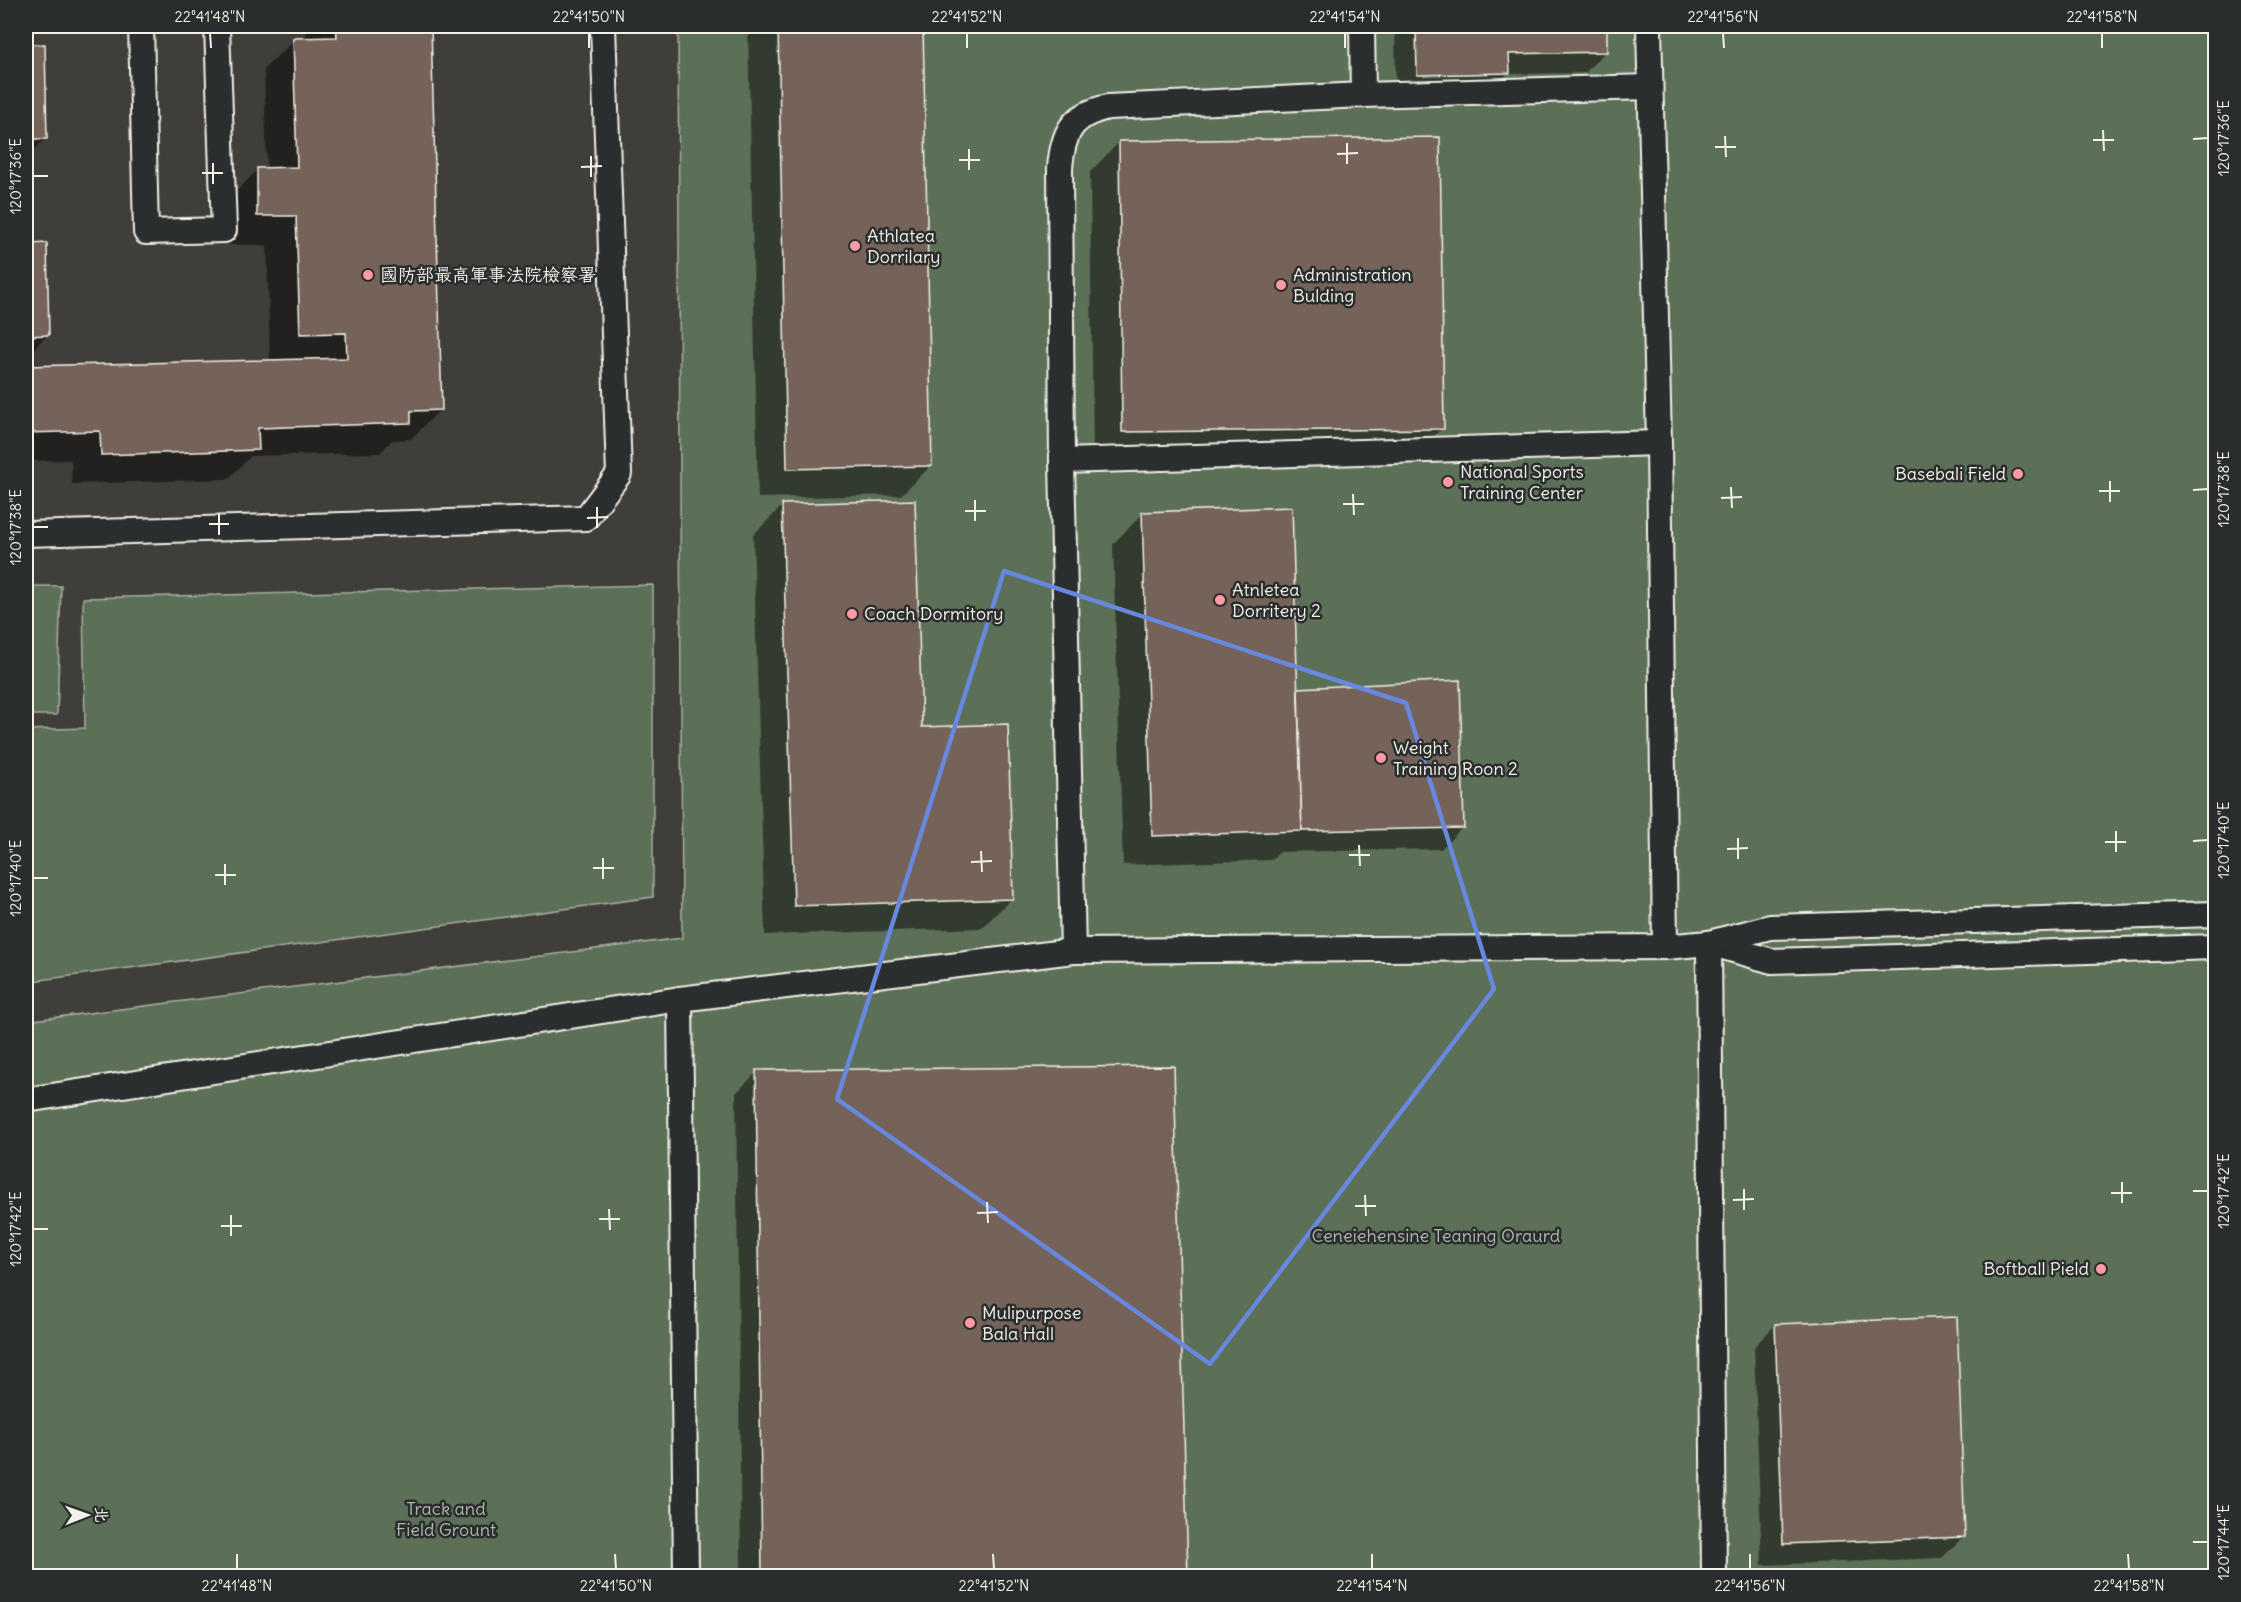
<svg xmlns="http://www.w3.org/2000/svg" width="2241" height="1602" font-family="Delius,'LXGW WenKai TC',sans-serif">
<rect width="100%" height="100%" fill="#403e3b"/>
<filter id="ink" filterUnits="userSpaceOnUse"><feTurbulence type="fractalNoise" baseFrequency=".0167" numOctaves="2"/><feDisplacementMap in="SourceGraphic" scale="12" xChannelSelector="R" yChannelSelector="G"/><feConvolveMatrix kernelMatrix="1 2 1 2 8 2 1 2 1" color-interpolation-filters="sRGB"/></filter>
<g filter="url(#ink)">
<!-- green -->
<g fill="#5c6f59" stroke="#a8b0a0" stroke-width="1.5">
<polygon points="678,26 2215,26 2215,1576 26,1576 26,1021 682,938"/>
<polygon points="653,585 653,897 26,982 26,730 85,728 83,598"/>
<polygon points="26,586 61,586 57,715 26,715"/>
</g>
<!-- shadow -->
<g fill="#0007">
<polygon points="306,26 430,26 440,410 411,439 392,440 380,453 251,456 228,479 72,484 71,460 26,461 26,368 270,361 267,245 228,245 228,200 257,170 267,170 264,69 294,40 307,39"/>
<polygon points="748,26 922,26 931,466 901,495 758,498"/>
<polygon points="1395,26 1605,26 1606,51 1585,73 1507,74 1487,94 1396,96"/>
<polygon points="43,45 46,138 26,158 26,46"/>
<polygon points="1119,142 1442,428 1413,458 1093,461 1090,172"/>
<polygon points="45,245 48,334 26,357 26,246"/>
<polygon points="783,505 921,729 1011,899 982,928 765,935 753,535"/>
<polygon points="1142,514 1296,691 1299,689 1462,828 1441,849 1280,852 1271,860 1123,865 1113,544"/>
<polygon points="1173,1067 1186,1576 741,1576 736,1093 757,1072"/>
<polygon points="1775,1325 1963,1537 1942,1558 1762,1565 1754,1347"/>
</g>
<!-- building -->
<g fill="#74645a" stroke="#f4f1e8" stroke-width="1.5">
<polygon points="336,26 431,26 442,410 411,411 411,423 258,428 259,450 101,455 100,431 26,433 26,366 347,358 346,333 300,334 296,216 257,216 257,168 297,167 293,38 337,37"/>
<polygon points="778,26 923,26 932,466 787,469"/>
<polygon points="1416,26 1607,26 1607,52 1509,54 1510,73 1417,75"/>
<polygon points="45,44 47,139 26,139 26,45"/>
<polygon points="1440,137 1444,429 1122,432 1119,141"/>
<polygon points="47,243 49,335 26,336 26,244"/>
<polygon points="915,500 922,727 1008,724 1013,899 794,906 782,504"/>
<polygon points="1292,507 1302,831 1152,836 1142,512"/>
<polygon points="1460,680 1464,828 1302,831 1298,688"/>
<polygon points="1174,1066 1188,1576 762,1576 756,1070"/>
<polygon points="1957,1317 1965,1537 1783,1544 1775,1324"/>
</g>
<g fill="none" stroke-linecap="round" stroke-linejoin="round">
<defs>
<g id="lane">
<polyline points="141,26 146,232 224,230 217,26"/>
<polyline points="1362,26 1363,95"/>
<polyline points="1649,26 1659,443 1665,947"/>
<polyline points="1062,461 1659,443"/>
<polyline points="26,534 586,518 619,474 603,26"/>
<polyline points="1709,943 1714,1576"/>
<polyline points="1709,943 1772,961 2216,947"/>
<path d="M1073 951 1062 461 1060 168C1063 133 1071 115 1108 107L1363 95 1649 87"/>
<polyline points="680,999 686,1576"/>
<polyline points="26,1100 680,999 1073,951 1665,947 1709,943 1770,927 2216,914"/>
</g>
</defs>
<!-- lane casing -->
<use href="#lane" stroke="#f4f1e8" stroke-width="28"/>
<!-- lane -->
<use href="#lane" stroke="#2a2d2e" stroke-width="24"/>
</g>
</g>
<!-- marked area -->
<path fill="none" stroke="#6887de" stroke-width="4.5" stroke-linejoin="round" d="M1004 571 1406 703 1494 989 1210 1364 837 1099Z"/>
<!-- ticks -->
<path fill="none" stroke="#f4f1e8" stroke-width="2" d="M210 33 211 48M589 33V48M967 33V48M1345 33V48M1723 33 1724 48M2102 33V48M2103 130 2104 151M1725 136 1726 157M2193 139 2208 138M2093 140H2114M1347 143V164M1715 147H1736M969 149V170M1337 154 1358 153M591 156V177M959 160H980M213 163V184M581 167 602 166M202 173H223M33 176H48M2110 481V502M1731 487 1732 508M2193 490 2208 489M2099 491H2120M1353 494 1354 515M1721 498 1742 497M975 500V521M1343 504H1364M597 507V528M965 511H986M219 514V535M587 518 608 517M209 524H229M33 527H48M2116 831V852M1738 838V859M2193 841 2208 840M2105 842H2126M1359 845 1360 866M1727 849 1748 848M981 851 982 872M1349 855H1370M603 858V879M971 862 992 861M225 864V885M593 868H614M215 875H236M33 878H48M2122 1182V1203M1744 1189V1210M2193 1191H2208M2111 1193H2132M1365 1195 1366 1216M1733 1200 1754 1199M987 1202 988 1223M1355 1206H1376M609 1209 610 1230M977 1213 998 1212M231 1215V1236M599 1219H620M221 1226H242M33 1229H48M2193 1542H2208M237 1554V1569M615 1554 616 1569M993 1554 994 1569M1372 1554V1569M1750 1554V1569M2128 1554 2129 1569"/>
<!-- markers -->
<g fill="#ff9aa2" stroke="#2a2d2e" stroke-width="2">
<circle cx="855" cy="246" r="6"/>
<circle cx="368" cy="275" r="6"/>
<circle cx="1281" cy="285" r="6"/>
<circle cx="2018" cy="474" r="6"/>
<circle cx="1448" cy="482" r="6"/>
<circle cx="1220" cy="600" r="6"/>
<circle cx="852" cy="614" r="6"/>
<circle cx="1381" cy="758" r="6"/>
<circle cx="2101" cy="1269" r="6"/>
<circle cx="970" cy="1323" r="6"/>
</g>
<g text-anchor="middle" stroke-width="5" stroke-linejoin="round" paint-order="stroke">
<!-- poi labels -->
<g font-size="18" fill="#f4f1e8" stroke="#2a2d2e" text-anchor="start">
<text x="867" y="242">Athlatea<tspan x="867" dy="21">Dorrilary</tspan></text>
<text x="380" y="281">國防部最高軍事法院檢察署</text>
<text x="1293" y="281">Administration<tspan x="1293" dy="21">Bulding</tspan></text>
<text x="1460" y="478">National Sports<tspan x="1460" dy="21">Training Center</tspan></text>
<text x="2006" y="480" text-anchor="end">Basebali Field</text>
<text x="1232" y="596">Atnletea<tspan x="1232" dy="21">Dorritery 2</tspan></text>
<text x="864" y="620">Coach Dormitory</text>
<text x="1393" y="754">Weight<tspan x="1393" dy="21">Training Roon 2</tspan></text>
<text x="2089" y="1275" text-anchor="end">Boftball Pield</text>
<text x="982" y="1319">Mulipurpose<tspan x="982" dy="21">Bala Hall</tspan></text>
</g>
<!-- park labels -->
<g font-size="18" fill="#b0b6a8" stroke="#2a2d2e">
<text x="1436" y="1242">Ceneiehensine Teaning Oraurd</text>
<text x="446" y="1515">Track and<tspan x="446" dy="21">Field Grount</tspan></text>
</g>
</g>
<!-- margin -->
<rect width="2241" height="1602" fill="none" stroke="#2a2d2e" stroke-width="66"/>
<!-- north arrow -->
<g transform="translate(87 1515) rotate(89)" stroke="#2a2d2e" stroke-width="4.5" paint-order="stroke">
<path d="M0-4.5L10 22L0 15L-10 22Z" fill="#f4f1e8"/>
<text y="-9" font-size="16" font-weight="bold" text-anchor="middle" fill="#f4f1e8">北</text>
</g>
<rect x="33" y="33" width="2175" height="1536" fill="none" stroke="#f4f1e8" stroke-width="2"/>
<g font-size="15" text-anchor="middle" fill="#f4f1e8">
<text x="210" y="22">22°41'48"N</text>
<text x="589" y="22">22°41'50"N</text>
<text x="967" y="22">22°41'52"N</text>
<text x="1345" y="22">22°41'54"N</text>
<text x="1723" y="22">22°41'56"N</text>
<text x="2102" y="22">22°41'58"N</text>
<text transform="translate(2224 138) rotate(-90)" y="5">120°17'36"E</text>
<text transform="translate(16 176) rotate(-90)" y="5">120°17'36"E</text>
<text transform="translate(2224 489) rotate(-90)" y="5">120°17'38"E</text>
<text transform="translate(16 527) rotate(-90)" y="5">120°17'38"E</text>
<text transform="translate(2224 840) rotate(-90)" y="5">120°17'40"E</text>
<text transform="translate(16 878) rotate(-90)" y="5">120°17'40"E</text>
<text transform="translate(2224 1191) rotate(-90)" y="5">120°17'42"E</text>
<text transform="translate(16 1229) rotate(-90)" y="5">120°17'42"E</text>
<text transform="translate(2224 1542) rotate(-90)" y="5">120°17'44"E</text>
<text x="237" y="1591">22°41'48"N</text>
<text x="616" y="1591">22°41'50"N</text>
<text x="994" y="1591">22°41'52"N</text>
<text x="1372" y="1591">22°41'54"N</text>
<text x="1750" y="1591">22°41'56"N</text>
<text x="2129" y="1591">22°41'58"N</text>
</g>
</svg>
